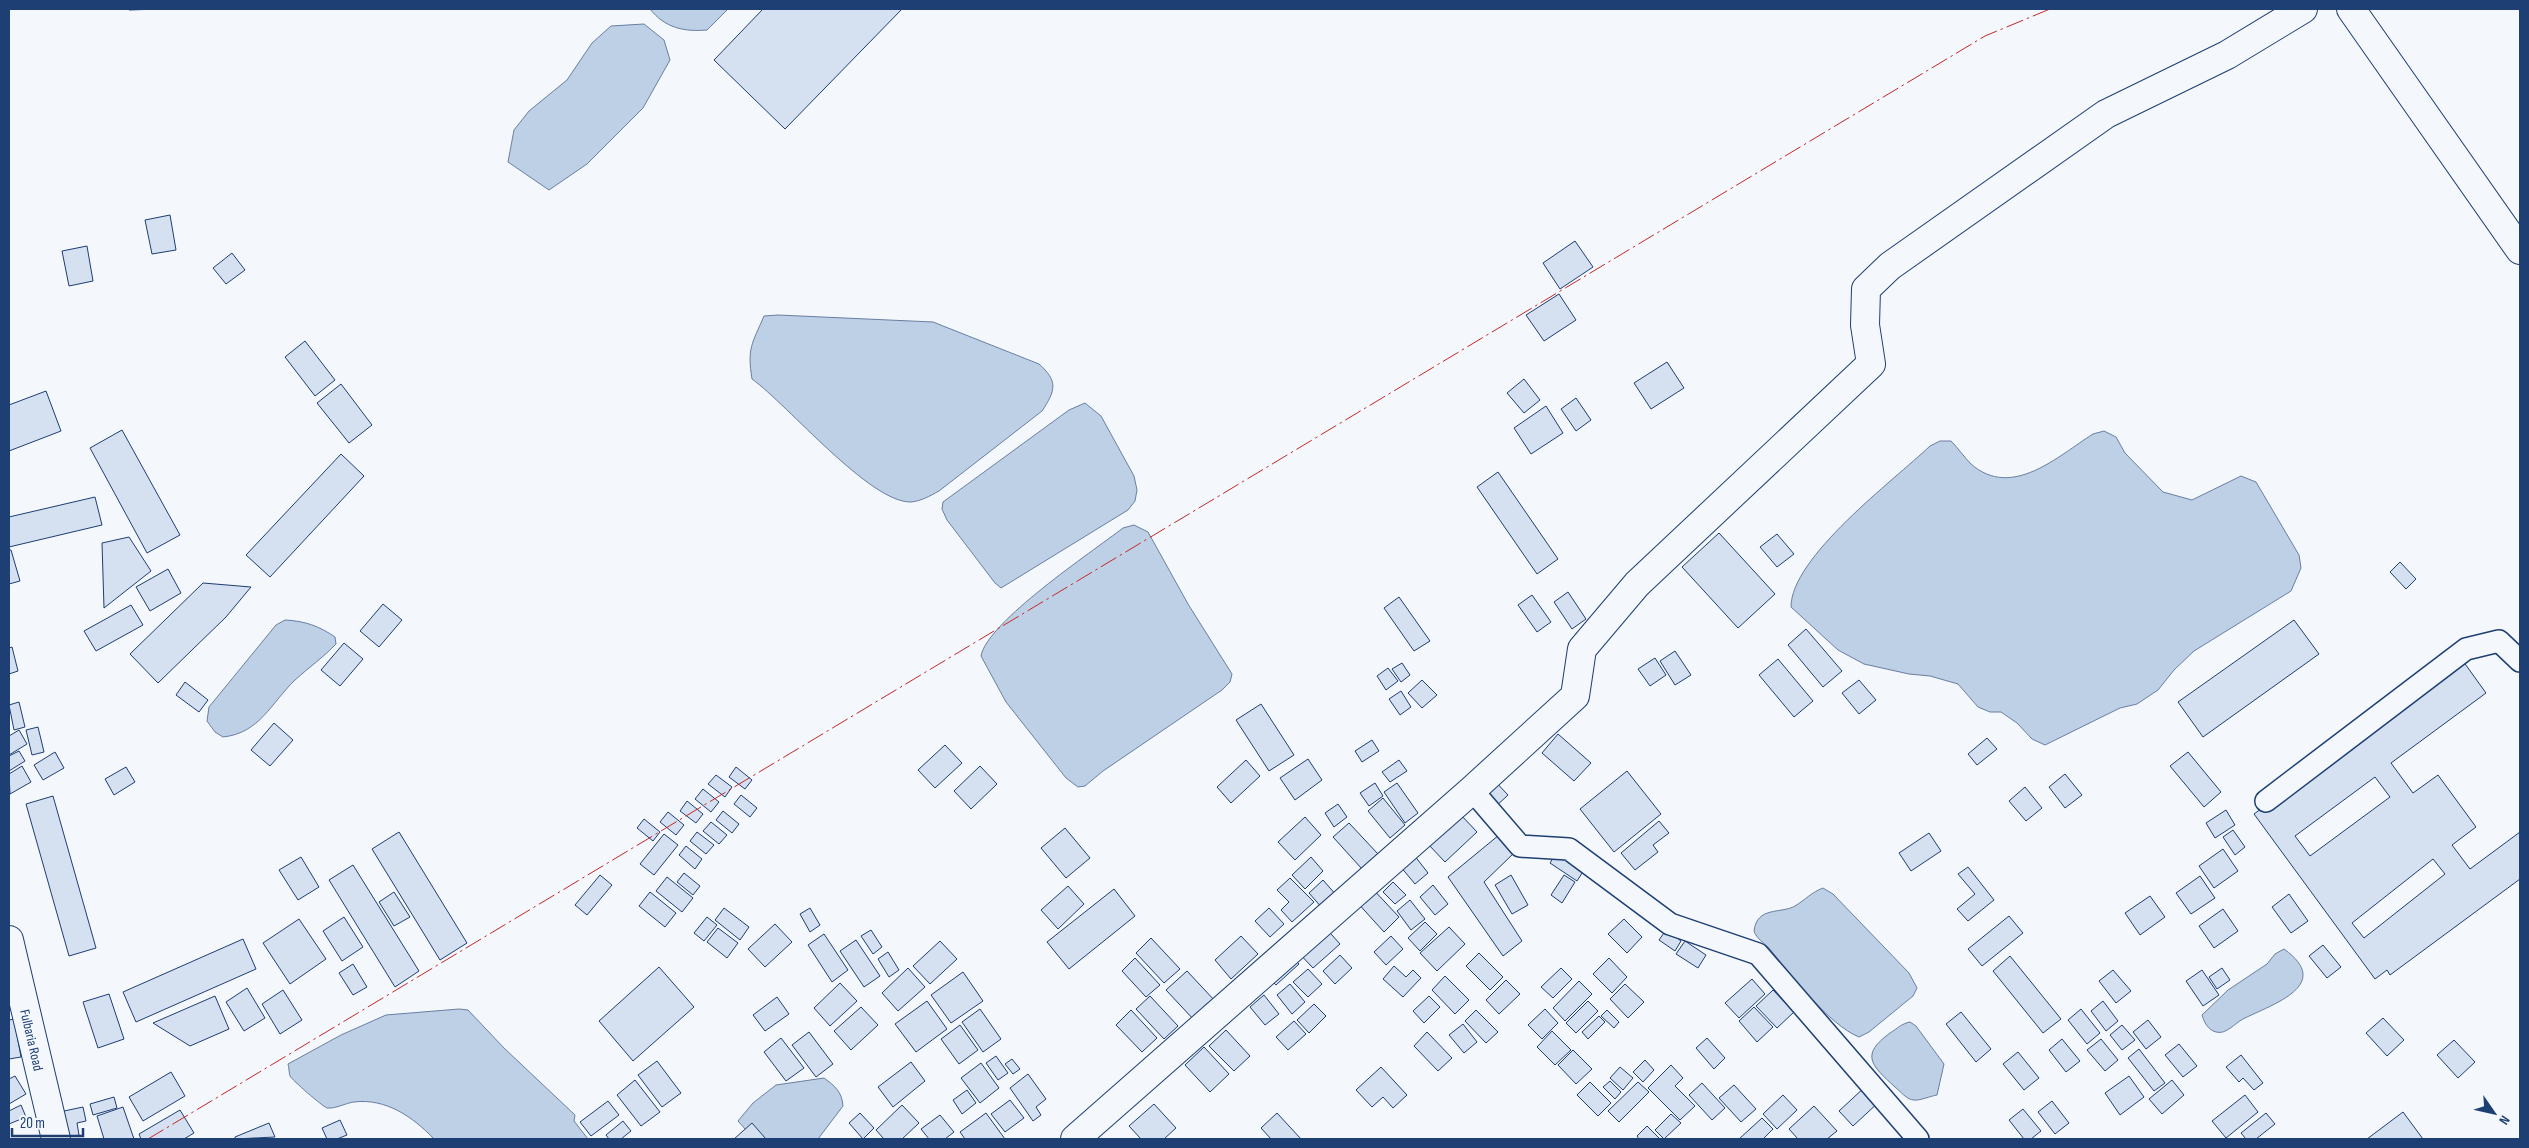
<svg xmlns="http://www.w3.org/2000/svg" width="2529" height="1148" font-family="'Sofia Sans Condensed',sans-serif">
<rect width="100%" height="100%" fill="#f4f7fb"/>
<!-- water -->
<g fill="#bed0e5" stroke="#687fa3">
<path d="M650 9H728L707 30C684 32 665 28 650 9Z"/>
<polygon points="644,24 664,40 670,60 643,108 587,164 549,190 508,162 514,130 529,111 567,80 592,43 611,26"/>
<path d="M778 315 933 322 1039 364C1058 381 1056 390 1042 411L939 491C930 496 921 501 911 502 870 503 788 405 752 379 747 348 752 344 764 316Z"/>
<polygon points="1085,403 1101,416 1134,476 1137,490 1135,501 1128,510 1001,588 995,583 947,520 942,509 943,502 1069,410"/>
<path d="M2104 431 2116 437 2125 453 2163 492 2192 500 2241 476 2256 482 2299 555 2301 568 2291 591 2194 651 2174 670 2158 690 2137 704 2120 708 2045 745 2032 739 2017 723 2001 712H1990L1978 707 1958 684 1930 676 1909 674 1864 664 1838 650 1791 607C1791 557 1893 481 1930 446L1940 441H1951C1958 448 1964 457 1971 464 2012 500 2058 456 2093 434Z"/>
<path d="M1134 525 1148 532 1188 604 1232 674 1230 682 1222 690 1103 771 1085 786 1078 787 1066 778 1006 702 981 656C987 622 1092 552 1123 528Z"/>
<path d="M285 620C305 621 319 626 335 637L336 644C324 657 308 668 295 680 271 703 260 733 223 737L215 732 207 721 209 707 276 625Z"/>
<path d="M1823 888 1833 894 1909 973 1917 988 1913 996 1869 1032 1859 1037C1829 1025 1790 974 1769 948 1763 942 1757 939 1754 931 1757 906 1781 914 1795 906 1805 900 1812 892 1823 888Z"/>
<path d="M2284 949C2334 985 2273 1004 2243 1019 2235 1023 2226 1035 2216 1032 2208 1030 2204 1022 2202 1015L2228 990 2267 964 2275 954Z"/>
<path d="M459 1009 468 1010 504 1048 575 1115 574 1121 588 1139H434C413 1117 386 1098 354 1102 346 1103 335 1109 327 1108 322 1106 292 1080 290 1076 289 1073 289 1067 288 1064L341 1035 386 1015Z"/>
<path d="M1910 1022 1916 1026 1944 1064 1937 1095C1931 1096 1919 1101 1914 1100 1907 1100 1900 1091 1895 1087 1871 1065 1860 1055 1890 1033 1898 1028 1901 1024 1910 1022Z"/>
<path d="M824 1078C835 1086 842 1092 843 1106L818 1139H754L738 1121 753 1103 776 1085Z"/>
</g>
<!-- building -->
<g fill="#d5e0f0" stroke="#1d3f73" fill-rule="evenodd">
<polygon points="129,9 160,9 129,10"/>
<polygon points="763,9 902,9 785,129 714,60"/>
<polygon points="170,215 176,250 152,254 145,220"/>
<polygon points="1575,241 1593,267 1560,289 1543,263"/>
<polygon points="87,246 93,281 69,286 62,251"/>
<polygon points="232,253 245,270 226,284 213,268"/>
<polygon points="1559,294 1576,320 1544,341 1526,315"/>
<polygon points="305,341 335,380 315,396 285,357"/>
<polygon points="1667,362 1684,388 1651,409 1634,383"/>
<polygon points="1524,379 1540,400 1524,413 1507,393"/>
<polygon points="341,384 372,425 349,443 317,403"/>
<polygon points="46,391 61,431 9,451 9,405"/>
<polygon points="1576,398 1591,420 1576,431 1561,409"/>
<polygon points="1546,406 1563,433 1531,454 1514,428"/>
<polygon points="122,430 180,535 147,553 90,448"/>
<polygon points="341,454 364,476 270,577 246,555"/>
<polygon points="1498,472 1558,559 1537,574 1477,487"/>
<polygon points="95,497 102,525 9,547 9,517"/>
<polygon points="1719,533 1775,594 1738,628 1682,567"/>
<polygon points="1777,534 1794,554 1777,567 1760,547"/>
<polygon points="129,537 151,571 104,608 102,543"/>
<polygon points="9,550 11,550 20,581 9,584"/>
<polygon points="2400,562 2416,579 2406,589 2390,572"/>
<polygon points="168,569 181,593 150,611 136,587"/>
<polygon points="203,583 251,587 226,617 158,683 130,654"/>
<polygon points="1568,592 1586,619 1572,629 1554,602"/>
<polygon points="1532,595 1551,622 1537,632 1518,605"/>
<polygon points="1399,597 1430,641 1414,651 1384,608"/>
<polygon points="383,604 402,620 379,647 360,631"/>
<polygon points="131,605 143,625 96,651 84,631"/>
<polygon points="2294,620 2319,654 2203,737 2178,702"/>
<polygon points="1806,629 1842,671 1823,687 1788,645"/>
<polygon points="344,643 363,659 340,686 321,670"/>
<polygon points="12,647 18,671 9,674 9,648"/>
<polygon points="1675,651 1691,675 1675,685 1660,661"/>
<polygon points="1655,658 1666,675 1650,686 1638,669"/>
<polygon points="1778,659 1813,701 1794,717 1759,675"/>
<path d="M2463 661 2486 693 2391 763 2413 793 2438 775 2476 827 2452 845 2470 869 2520 832V879L2390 975 2387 970 2375 979 2254 814ZM2375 777 2390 797 2310 856 2295 836ZM2433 859 2445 874 2364 938 2352 923Z"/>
<polygon points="1402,663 1410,675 1401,682 1392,669"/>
<polygon points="1388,668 1398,681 1386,690 1377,676"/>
<polygon points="1422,680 1437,695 1422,708 1408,693"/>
<polygon points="1859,680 1876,700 1859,714 1842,693"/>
<polygon points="185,682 208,700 199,712 176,695"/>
<polygon points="1401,691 1411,707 1400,715 1389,699"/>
<polygon points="19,702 25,727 14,730 9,705"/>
<polygon points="1261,704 1294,755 1269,771 1236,720"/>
<polygon points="274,723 293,740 270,766 251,750"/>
<polygon points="38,727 44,752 32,755 26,730"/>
<polygon points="19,730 27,744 9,755 9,736"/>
<polygon points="1558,734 1591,763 1574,781 1542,753"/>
<polygon points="1987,738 1997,749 1977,765 1968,754"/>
<polygon points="1372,740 1379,751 1362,762 1355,751"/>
<polygon points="945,745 962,763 935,788 918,770"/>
<polygon points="19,751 25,761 9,771 9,756"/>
<polygon points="55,752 64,768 43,780 34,765"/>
<polygon points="2188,752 2221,792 2204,807 2170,766"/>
<polygon points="1308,759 1322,780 1295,800 1280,778"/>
<polygon points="1246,760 1260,776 1231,803 1217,787"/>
<polygon points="1399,760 1407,771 1390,782 1382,772"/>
<polygon points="22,766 31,782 10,794 9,774"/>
<polygon points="980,766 997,784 971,809 954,791"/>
<polygon points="126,767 135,782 114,795 105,779"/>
<polygon points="736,767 752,780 745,789 729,777"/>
<polygon points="1627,771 1661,814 1614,852 1580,809"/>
<polygon points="2065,774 2082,795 2065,808 2049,787"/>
<polygon points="716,775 732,787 725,797 708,784"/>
<polygon points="1491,777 1508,795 1493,809 1476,791"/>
<polygon points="1375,783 1383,796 1369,806 1360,793"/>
<polygon points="1397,783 1418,813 1405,823 1384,792"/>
<polygon points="2025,787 2042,808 2026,821 2009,801"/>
<polygon points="703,789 719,802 711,812 695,799"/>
<polygon points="741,795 757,808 750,817 734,804"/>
<polygon points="53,796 96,948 69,956 26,804"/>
<polygon points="1383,798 1405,825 1390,838 1368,811"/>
<polygon points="687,801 703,814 696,823 680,811"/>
<polygon points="1338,804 1347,817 1334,827 1325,813"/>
<polygon points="2226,810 2235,825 2215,838 2206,823"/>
<polygon points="723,811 739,824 732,833 716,820"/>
<polygon points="668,812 684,825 676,835 660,822"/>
<polygon points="1460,814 1477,832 1445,862 1428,844"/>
<polygon points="1305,817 1321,835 1295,860 1278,842"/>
<polygon points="644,819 660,832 653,841 637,828"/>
<polygon points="1659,821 1669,833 1653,845 1658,852 1635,870 1621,853"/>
<polygon points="711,822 727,835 719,844 703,831"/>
<polygon points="1349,823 1378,854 1362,869 1333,837"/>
<polygon points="1065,828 1090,858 1066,878 1041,848"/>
<polygon points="2233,830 2245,847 2235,855 2223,837"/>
<polygon points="399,832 467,943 440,960 372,849"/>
<polygon points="697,832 714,845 706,854 690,841"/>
<polygon points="1929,833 1941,851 1911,871 1899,853"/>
<polygon points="664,834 678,845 654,875 640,864"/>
<polygon points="1499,835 1514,853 1484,882 1522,941 1503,956 1448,877"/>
<polygon points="686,846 702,859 695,869 679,855"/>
<polygon points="2223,849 2238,871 2214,888 2199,866"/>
<polygon points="1557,852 1584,870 1577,881 1550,863"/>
<polygon points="1414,855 1428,873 1415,884 1400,866"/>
<polygon points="301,857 319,887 298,900 279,870"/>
<polygon points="1311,857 1323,871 1305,889 1292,875"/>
<polygon points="353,865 419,971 395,987 329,880"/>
<polygon points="1968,867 1994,900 1968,921 1957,909 1975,894 1958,874"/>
<polygon points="684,873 700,886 693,895 677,882"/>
<polygon points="600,875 612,885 587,915 575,905"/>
<polygon points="1511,875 1528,905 1512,914 1495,885"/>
<polygon points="1564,875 1575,882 1562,903 1551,895"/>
<polygon points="2200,876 2215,898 2191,914 2176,893"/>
<polygon points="667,877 693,898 682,912 656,891"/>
<polygon points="1290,878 1314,902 1292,922 1281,910 1289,902 1277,890"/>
<polygon points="1323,880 1337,896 1323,909 1309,893"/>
<polygon points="1393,882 1406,895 1395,904 1383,892"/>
<polygon points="1433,885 1448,904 1435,915 1420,897"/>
<polygon points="1068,886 1084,904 1058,929 1041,910"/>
<polygon points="1370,886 1399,917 1384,932 1355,900"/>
<polygon points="1114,889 1135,916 1069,969 1047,942"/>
<polygon points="394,892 410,917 394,926 379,902"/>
<polygon points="650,892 676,913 665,927 639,906"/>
<polygon points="2289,894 2308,921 2291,933 2272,907"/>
<polygon points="2150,896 2165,917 2140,935 2125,913"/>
<polygon points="1410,900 1425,919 1411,930 1397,911"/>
<polygon points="724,908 749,927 740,940 715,920"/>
<polygon points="810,908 820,925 810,932 800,914"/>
<polygon points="1269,908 1284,924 1270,937 1255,921"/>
<polygon points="2223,909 2238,931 2214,948 2199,926"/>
<polygon points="2009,916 2023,933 1982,966 1968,949"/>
<polygon points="344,917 363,947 342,961 323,931"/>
<polygon points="707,917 717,925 704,941 694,933"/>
<polygon points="299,919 326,959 290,984 263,943"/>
<polygon points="1624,919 1642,937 1627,953 1608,934"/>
<polygon points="1425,922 1437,934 1420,951 1408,938"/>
<polygon points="775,924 792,942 765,967 748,949"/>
<polygon points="1323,925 1340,944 1313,968 1296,950"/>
<polygon points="1449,927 1465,944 1437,971 1420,953"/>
<polygon points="718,928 738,943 727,958 707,942"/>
<polygon points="871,930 882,947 873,954 861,936"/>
<polygon points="1666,930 1681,941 1675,951 1659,940"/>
<polygon points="824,934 848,970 832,982 808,945"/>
<polygon points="1241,936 1258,954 1231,979 1215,960"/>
<polygon points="1391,936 1403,949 1386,965 1374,952"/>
<polygon points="1151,938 1180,969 1164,983 1136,953"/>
<polygon points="243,939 256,969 136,1022 123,992"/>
<polygon points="856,940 880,976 864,987 840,951"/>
<polygon points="940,941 957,959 930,984 913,966"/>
<polygon points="1685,941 1706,955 1698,968 1676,954"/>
<polygon points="2323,945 2341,967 2327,978 2309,956"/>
<polygon points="888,952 899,970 889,977 878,959"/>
<polygon points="1289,953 1299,964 1276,985 1266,975"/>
<polygon points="1479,953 1503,977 1490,990 1466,966"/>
<polygon points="1340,955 1352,968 1335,984 1323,971"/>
<polygon points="2010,956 2061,1019 2043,1033 1993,971"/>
<polygon points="1135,958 1160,985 1146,997 1122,971"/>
<polygon points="1609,958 1627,977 1612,993 1593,974"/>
<polygon points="353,964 367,987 353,995 339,973"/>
<polygon points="1394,966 1406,977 1413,970 1421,978 1403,997 1383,979"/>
<polygon points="659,967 694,1007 633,1061 599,1021"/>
<polygon points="908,968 925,987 898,1011 882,993"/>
<polygon points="1561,968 1572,979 1553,998 1541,987"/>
<polygon points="2222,968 2230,980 2217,989 2209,977"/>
<polygon points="1308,969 1322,984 1308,997 1293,982"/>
<polygon points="2113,970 2131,991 2116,1003 2099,981"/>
<polygon points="2202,970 2219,995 2203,1006 2186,981"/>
<polygon points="1187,971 1216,1002 1195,1021 1166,990"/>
<polygon points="963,972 983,1001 951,1023 931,995"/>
<polygon points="1445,976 1469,1000 1455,1014 1432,990"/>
<polygon points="1752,979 1765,994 1739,1018 1725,1003"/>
<polygon points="1506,980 1520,994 1499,1014 1486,1000"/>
<polygon points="1579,981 1592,994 1565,1021 1553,1008"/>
<polygon points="840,983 857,1001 830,1026 814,1008"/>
<polygon points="1290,984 1305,1002 1292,1014 1277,995"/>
<polygon points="1625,984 1644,1002 1628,1018 1610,999"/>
<polygon points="247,988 265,1018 244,1031 226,1002"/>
<polygon points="283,990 302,1020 280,1034 262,1004"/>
<polygon points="1773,990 1794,1012 1777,1028 1756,1006"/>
<polygon points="109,994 124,1039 98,1048 83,1002"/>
<polygon points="1264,995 1279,1014 1265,1025 1250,1007"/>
<polygon points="215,996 229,1029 190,1046 153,1023"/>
<polygon points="1150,996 1178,1026 1164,1039 1136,1009"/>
<polygon points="1429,996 1440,1007 1424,1023 1413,1011"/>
<polygon points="777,997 789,1014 765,1031 753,1015"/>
<polygon points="927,1001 947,1029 916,1052 895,1024"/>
<polygon points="1588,1001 1598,1011 1576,1033 1566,1023"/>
<polygon points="2103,1001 2118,1021 2106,1031 2091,1011"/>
<polygon points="1314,1004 1326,1016 1309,1033 1297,1020"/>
<polygon points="861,1007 878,1025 851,1050 834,1031"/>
<polygon points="1754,1007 1773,1027 1757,1042 1739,1021"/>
<polygon points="980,1009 1001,1039 983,1052 962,1022"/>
<polygon points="1545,1009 1558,1023 1542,1039 1528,1025"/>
<polygon points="2081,1009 2100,1033 2087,1044 2068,1020"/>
<polygon points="1131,1010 1157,1038 1142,1052 1116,1025"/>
<polygon points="1476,1010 1498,1032 1486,1043 1465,1021"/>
<polygon points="1607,1010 1619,1022 1614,1028 1601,1016"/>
<polygon points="1961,1012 1991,1049 1976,1062 1946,1024"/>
<polygon points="1599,1016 1605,1022 1588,1039 1582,1032"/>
<polygon points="2383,1018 2404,1040 2387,1056 2366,1033"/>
<polygon points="14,1019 21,1057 9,1059 9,1020"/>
<polygon points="2148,1020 2161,1037 2146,1049 2133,1032"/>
<polygon points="1294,1021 1306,1034 1288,1050 1276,1037"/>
<polygon points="1463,1024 1477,1042 1464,1053 1449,1035"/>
<polygon points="960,1025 978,1050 959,1064 941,1039"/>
<polygon points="2122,1025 2135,1040 2122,1050 2110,1035"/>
<polygon points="1226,1030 1250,1056 1234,1071 1209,1046"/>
<polygon points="1552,1031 1571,1050 1555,1065 1537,1047"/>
<polygon points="809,1032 833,1064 816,1077 792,1045"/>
<polygon points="1427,1032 1452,1058 1438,1071 1414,1046"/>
<polygon points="781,1038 804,1068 786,1081 764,1052"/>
<polygon points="1707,1038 1725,1058 1714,1069 1696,1048"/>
<polygon points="2062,1039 2080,1061 2066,1072 2049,1050"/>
<polygon points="2101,1039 2118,1060 2105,1071 2087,1050"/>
<polygon points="2454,1040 2475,1062 2458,1078 2437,1055"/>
<polygon points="2179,1044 2197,1066 2183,1077 2165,1055"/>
<polygon points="1204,1047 1229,1074 1210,1092 1185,1065"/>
<polygon points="2139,1049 2165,1083 2154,1091 2128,1058"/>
<polygon points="1573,1050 1592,1069 1576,1084 1558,1065"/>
<polygon points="2018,1052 2039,1078 2024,1090 2003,1064"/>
<polygon points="2241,1055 2263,1083 2254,1090 2243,1078 2239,1082 2226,1067"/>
<polygon points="996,1056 1008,1073 998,1080 986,1063"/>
<polygon points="1012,1059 1020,1069 1013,1074 1005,1064"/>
<polygon points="1645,1060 1654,1070 1643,1082 1633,1072"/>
<polygon points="657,1061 681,1093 662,1107 638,1075"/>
<polygon points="911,1062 925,1081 893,1107 878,1087"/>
<polygon points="981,1063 999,1088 980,1103 961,1078"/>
<polygon points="1671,1065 1683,1078 1675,1086 1695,1106 1680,1120 1648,1088"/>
<polygon points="1381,1067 1407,1095 1393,1108 1383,1097 1372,1107 1356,1090"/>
<polygon points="1620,1067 1633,1078 1623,1090 1610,1078"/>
<polygon points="171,1072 185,1096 143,1121 129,1097"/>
<polygon points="1028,1074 1046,1099 1036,1107 1041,1115 1033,1121 1010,1088"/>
<polygon points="15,1076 26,1094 9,1104 9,1079"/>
<polygon points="2129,1076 2144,1097 2120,1115 2105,1093"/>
<polygon points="635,1080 660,1112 641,1126 617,1095"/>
<polygon points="2172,1080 2184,1095 2162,1114 2149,1099"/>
<polygon points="1610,1081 1621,1092 1615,1099 1603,1087"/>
<polygon points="1590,1082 1611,1103 1598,1116 1577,1095"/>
<polygon points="1638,1082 1649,1092 1619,1122 1608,1111"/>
<polygon points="1702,1083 1725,1108 1712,1120 1689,1095"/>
<polygon points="1734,1085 1756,1109 1741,1122 1719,1098"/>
<polygon points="1866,1086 1880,1101 1853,1126 1839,1111"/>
<polygon points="967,1090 976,1103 962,1114 953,1100"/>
<polygon points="1783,1095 1797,1110 1777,1129 1763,1114"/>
<polygon points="2245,1095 2258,1112 2226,1138 2212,1121"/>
<polygon points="114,1097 117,1108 93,1115 90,1104"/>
<polygon points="1010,1100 1024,1118 1005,1132 991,1114"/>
<polygon points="608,1101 619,1115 591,1136 580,1122"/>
<polygon points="2052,1101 2069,1123 2055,1134 2038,1112"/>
<polygon points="1154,1104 1176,1128 1164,1139 1141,1139 1129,1126"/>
<polygon points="21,1105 26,1117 9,1124 9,1111"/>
<polygon points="902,1105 919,1123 902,1139 884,1139 876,1130"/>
<polygon points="1814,1106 1837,1131 1827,1139 1798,1139 1789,1129"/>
<polygon points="83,1107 86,1121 77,1123 79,1135 69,1137 64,1111"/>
<polygon points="123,1107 134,1139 104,1139 97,1116"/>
<polygon points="2023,1109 2041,1131 2031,1139 2024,1139 2009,1120"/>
<polygon points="180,1110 194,1133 184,1139 141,1139 139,1134"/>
<polygon points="2403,1112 2423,1139 2367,1139"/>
<polygon points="860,1113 874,1128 863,1139 849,1123"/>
<polygon points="986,1113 1005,1139 965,1139 960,1132"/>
<polygon points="1277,1113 1301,1139 1271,1139 1261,1128"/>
<polygon points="2266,1113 2275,1124 2256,1139 2246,1139 2241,1133"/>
<polygon points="1671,1114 1681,1123 1664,1139 1655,1130"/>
<polygon points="940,1115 954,1132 945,1139 929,1139 921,1129"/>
<polygon points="1762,1118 1773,1129 1763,1139 1739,1139"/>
<polygon points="340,1120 347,1135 337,1139 327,1139 322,1128"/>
<polygon points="623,1121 631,1131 621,1139 609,1139 606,1135"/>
<polygon points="269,1123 275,1137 235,1139 235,1137"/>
<polygon points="752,1123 766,1139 734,1139"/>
<polygon points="1647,1126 1660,1139 1639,1139 1637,1136"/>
</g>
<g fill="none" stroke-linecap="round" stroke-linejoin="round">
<defs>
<g id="street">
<polyline points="1472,790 1520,846 1569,849 1670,924 1758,954 1918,1139"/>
<polyline points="2266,801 2466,649 2499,641 2520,661"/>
</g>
<g id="secondary">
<polyline points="2351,9 2520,250"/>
<polyline points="9,940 56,1139"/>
<polyline points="1075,1139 1472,790 1575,696 1582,649 1637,584 1871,364 1865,325 1866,289 1890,266 2106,114 2227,55 2303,9"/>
</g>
</defs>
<!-- street casing -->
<use href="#street" stroke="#1d3f73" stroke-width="24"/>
<!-- secondary casing -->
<use href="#secondary" stroke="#1d3f73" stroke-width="30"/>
<!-- street -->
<use href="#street" stroke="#f4f7fb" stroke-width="21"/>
<!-- secondary -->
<use href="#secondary" stroke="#f4f7fb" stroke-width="28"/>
<!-- power -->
<polyline stroke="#c62828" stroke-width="1" stroke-dasharray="18 4 2.5 4" stroke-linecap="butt" points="148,1139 1985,36 2050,9"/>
</g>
<g text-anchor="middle" stroke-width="4" stroke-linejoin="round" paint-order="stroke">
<!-- street labels -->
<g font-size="14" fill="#1d3f73" stroke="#f4f7fb">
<text transform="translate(32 1040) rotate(77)" y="5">Fulbaria Road</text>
</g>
</g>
<!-- border -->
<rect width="2529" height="1148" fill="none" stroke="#1d3f73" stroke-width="20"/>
<!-- north arrow -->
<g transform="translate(2494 1113) rotate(124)" stroke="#f4f7fb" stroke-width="4" paint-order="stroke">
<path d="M0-4L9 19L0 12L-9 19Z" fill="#1d3f73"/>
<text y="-8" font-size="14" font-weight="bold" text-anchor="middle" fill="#1d3f73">N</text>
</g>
<!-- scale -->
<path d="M12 1128v8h71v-8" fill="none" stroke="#1d3f73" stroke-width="2.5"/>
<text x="20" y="1128" font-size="15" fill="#1d3f73" stroke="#f4f7fb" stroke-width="4" paint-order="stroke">20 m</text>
</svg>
